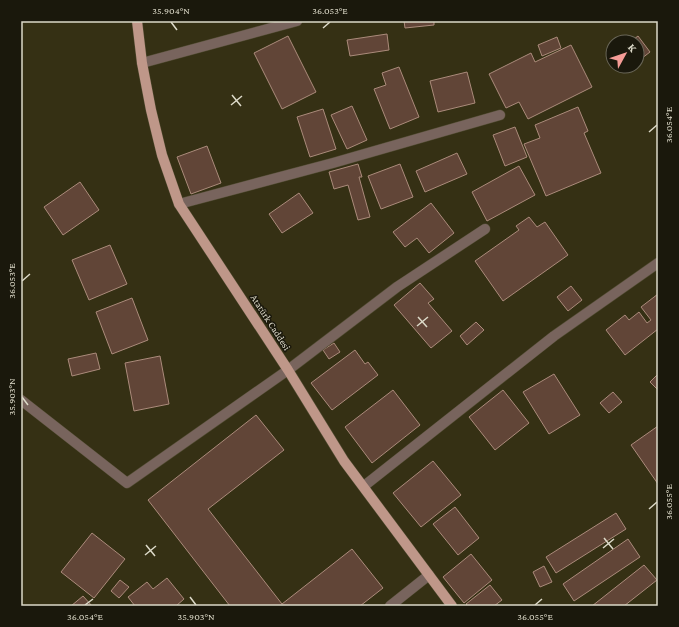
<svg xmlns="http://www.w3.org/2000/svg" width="679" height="627" font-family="'Crimson Pro',serif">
<rect width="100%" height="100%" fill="#353014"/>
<!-- building -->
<g fill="#614537" stroke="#ab8b7b">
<polygon points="404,21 434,21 434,25 405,28"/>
<polygon points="387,34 389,50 350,56 347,40"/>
<polygon points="288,36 316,92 282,109 254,53"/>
<polygon points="638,36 650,52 637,62 637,42 630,42"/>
<polygon points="557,37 561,48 542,56 538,45"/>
<polygon points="571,45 592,87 528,119 519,102 506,108 489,74 531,53 535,62"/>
<polygon points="399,67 419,117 390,129 374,89 386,85 382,73"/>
<polygon points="467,72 475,103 438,112 430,81"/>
<polygon points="352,106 367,140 347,149 331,115"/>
<polygon points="578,107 588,131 584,133 601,173 546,196 524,144 540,138 535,125"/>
<polygon points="323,109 336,149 310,157 297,117"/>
<polygon points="515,127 527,157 505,166 493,135"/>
<polygon points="207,146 221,183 191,194 177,157"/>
<polygon points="457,153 467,174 425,192 416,171"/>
<polygon points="358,164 362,177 359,177 370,217 358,220 348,185 334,189 329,172"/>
<polygon points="400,164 413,197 381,209 368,176"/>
<polygon points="519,166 535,195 487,221 472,192"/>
<polygon points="80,182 99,210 63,235 44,207"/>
<polygon points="299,193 313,213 282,233 269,214"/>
<polygon points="431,203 454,233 429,253 417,238 405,247 393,232"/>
<polygon points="529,217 537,227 545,222 568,255 503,301 475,261 519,230 516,226"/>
<polygon points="110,245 127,284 89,300 72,260"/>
<polygon points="420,283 434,299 428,303 452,331 431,348 394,305"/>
<polygon points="571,286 582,300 568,311 557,297"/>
<polygon points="658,294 658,329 625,355 606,330 625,315 629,320 639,312 647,323 651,320 641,307"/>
<polygon points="132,298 148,340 112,354 96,312"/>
<polygon points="476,322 484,330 467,345 460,336"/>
<polygon points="334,343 340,352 329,359 323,350"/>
<polygon points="355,350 365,364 368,362 378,375 332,410 311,383"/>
<polygon points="96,353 100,369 72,376 68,359"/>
<polygon points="160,356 169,404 134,411 125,363"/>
<polygon points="554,374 580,415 549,434 523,392"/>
<polygon points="658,374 658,390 650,382"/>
<polygon points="393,390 420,425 372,463 345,427"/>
<polygon points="503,390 529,423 495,450 469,417"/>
<polygon points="613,392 622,402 609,413 600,403"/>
<polygon points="256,415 284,450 208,509 282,604 352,549 383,588 360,606 230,606 148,500"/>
<polygon points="658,426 658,484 631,445"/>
<polygon points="433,461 461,495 421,527 393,493"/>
<polygon points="455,507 479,538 458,555 433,524"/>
<polygon points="616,513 626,529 556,573 546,557"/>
<polygon points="92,533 125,559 94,598 61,572"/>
<polygon points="628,539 640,557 574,601 563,584"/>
<polygon points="471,554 492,580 464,603 443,577"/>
<polygon points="644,565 657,580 624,606 592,606"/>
<polygon points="544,566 552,582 540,587 533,572"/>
<polygon points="167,578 184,599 176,606 135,606 128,597 147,582 153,589"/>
<polygon points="120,580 129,587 119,598 111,591"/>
<polygon points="490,585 502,600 494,606 468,606 466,604"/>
<polygon points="83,596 92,606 71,606"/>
</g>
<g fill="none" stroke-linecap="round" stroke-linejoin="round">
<defs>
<g id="minor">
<polyline points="142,63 297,21"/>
<polyline points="179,204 333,163 500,115"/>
<polyline points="21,400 127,483 288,370 397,287 485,229"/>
<polyline points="364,486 554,336 658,263"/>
<polyline points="390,606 429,575"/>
</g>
<polyline id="major" points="137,21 142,63 151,110 162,155 179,204 288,370 344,461 452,606"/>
</defs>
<!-- minor casing -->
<use href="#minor" stroke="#504b31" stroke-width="11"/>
<!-- major casing -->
<use href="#major" stroke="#504b31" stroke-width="11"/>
<!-- minor -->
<use href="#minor" stroke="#78645d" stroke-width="10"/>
<!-- major -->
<use href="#major" stroke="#bf9789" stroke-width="10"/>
</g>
<!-- ticks -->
<path fill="none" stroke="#dcd9c8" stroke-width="1.5" d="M171 22 177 30M323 28 330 22M232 95 241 106M231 105 242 96M649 132 657 125M22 281 30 274M418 317 427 327M417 326 428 317M22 397 28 405M649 509 657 502M604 538 613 549M146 545 155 556M603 548 614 539M145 555 156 546M190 597 196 605M85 605 93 599M535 605 542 599"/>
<g text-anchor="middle" stroke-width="3" stroke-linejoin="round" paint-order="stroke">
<!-- street labels -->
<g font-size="10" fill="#dcd9c8" stroke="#1a180c">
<text transform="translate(271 322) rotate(57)" y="4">Atatürk Caddesi</text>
</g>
</g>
<!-- border -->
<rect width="679" height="627" fill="none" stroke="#1a180c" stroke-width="44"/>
<!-- north arrow -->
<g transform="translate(625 54) rotate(50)"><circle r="19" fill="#1a180c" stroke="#686557"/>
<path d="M0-3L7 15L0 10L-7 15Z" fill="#f59c96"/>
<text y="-6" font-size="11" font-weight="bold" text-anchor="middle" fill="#dcd9c8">K</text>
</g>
<rect x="22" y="22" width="635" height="583" fill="none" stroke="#dcd9c8" stroke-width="1.5"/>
<g font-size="10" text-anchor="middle" fill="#dcd9c8">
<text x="171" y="14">35.904°N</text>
<text x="330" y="14">36.053°E</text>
<text transform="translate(668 125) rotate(-90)" y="4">36.054°E</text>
<text transform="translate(11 281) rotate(-90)" y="4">36.053°E</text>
<text transform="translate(11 397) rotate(-90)" y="4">35.903°N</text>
<text transform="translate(668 502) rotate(-90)" y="4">36.055°E</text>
<text x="85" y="620">36.054°E</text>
<text x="196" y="620">35.903°N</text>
<text x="535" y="620">36.055°E</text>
</g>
</svg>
